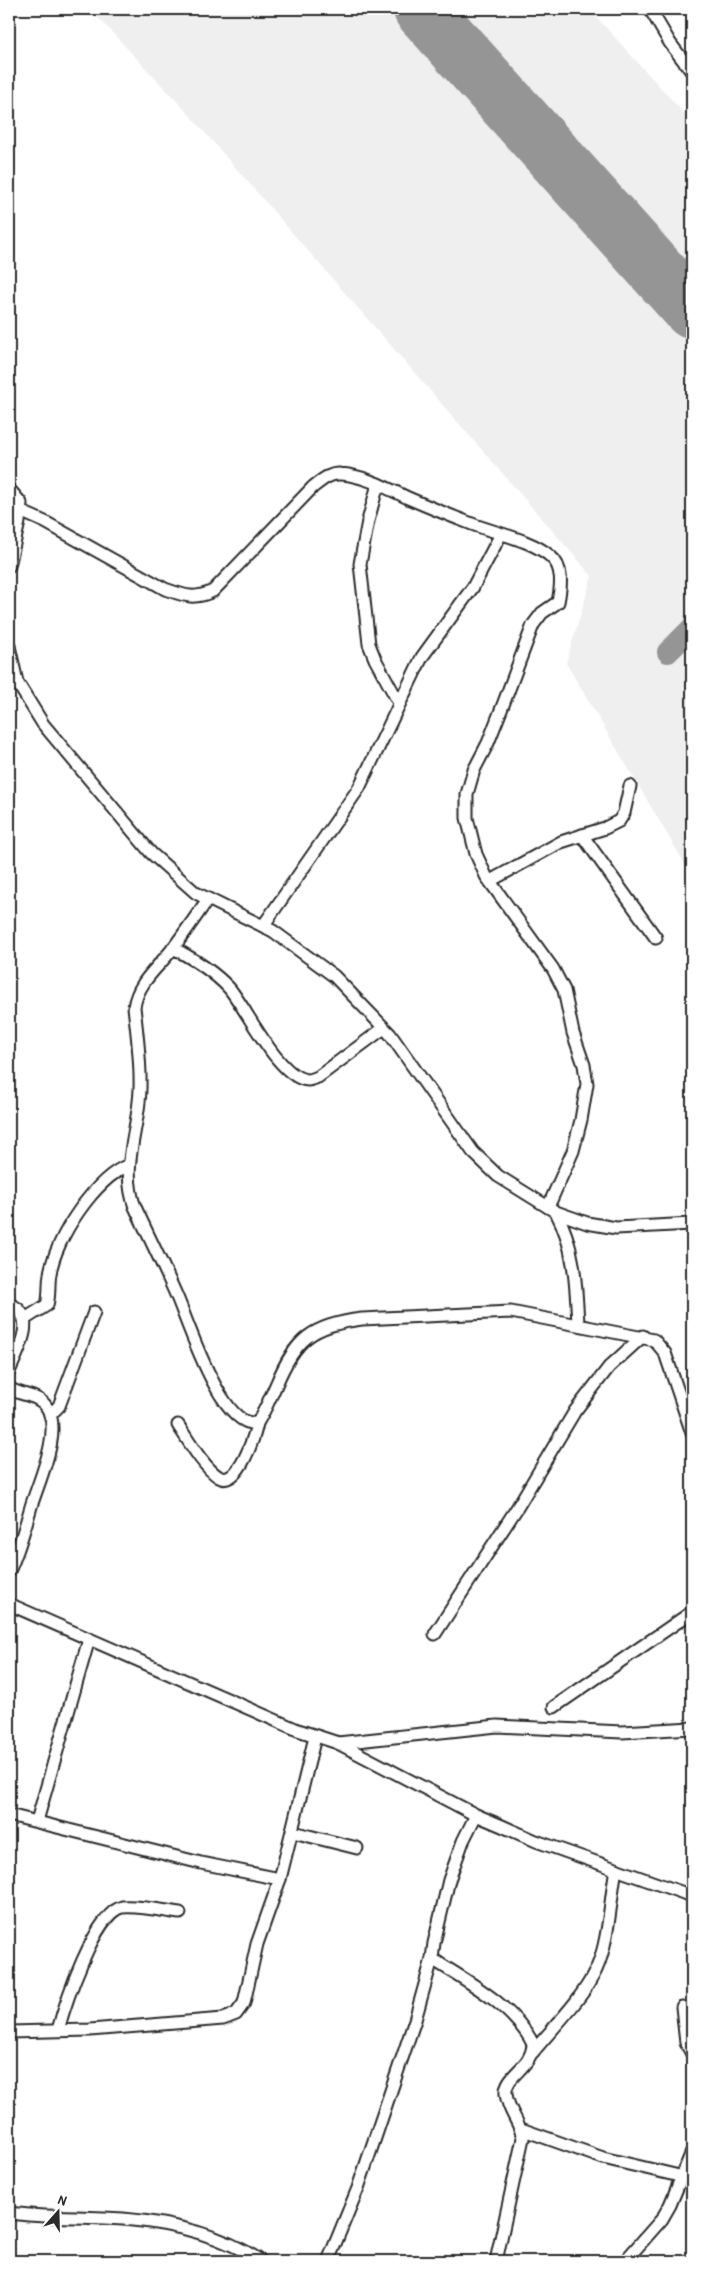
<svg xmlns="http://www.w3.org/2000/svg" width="701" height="2270" font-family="'Patrick Hand',sans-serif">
<rect width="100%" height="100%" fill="#fff"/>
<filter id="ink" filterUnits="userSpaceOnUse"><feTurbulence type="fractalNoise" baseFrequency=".02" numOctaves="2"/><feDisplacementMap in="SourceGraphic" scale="10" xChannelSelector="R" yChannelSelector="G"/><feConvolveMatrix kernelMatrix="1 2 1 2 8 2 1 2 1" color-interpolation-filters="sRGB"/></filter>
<g filter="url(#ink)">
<!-- built -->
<polygon fill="#efefef" points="90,9 589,9 692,122 692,876 566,663 592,576 186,111"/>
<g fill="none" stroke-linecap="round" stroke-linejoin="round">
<!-- taxiway -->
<polyline stroke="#959595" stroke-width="22" points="668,652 692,628"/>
<!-- runway -->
<polyline stroke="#959595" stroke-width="58" points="422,9 692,310"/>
<defs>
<g id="minor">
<polyline points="650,9 670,43 692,72"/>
<polyline points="378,484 368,521 360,564 369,644 375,659 399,703"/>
<polyline points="9,489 21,503 19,522 9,566"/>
<path d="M20 511 45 522 165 589C185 596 194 600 213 591L313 487C321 481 329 473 340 474 363 475 387 488 408 498 429 507 451 516 472 524 495 533 532 540 550 556 564 567 561 587 558 602L542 613 533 625 503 705 488 743 474 770 467 794V818L476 854 486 876 553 969 564 990 573 1033 584 1065 587 1084 581 1120 573 1151 548 1207"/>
<polyline points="9,646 17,682 43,724 151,853 196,893 273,931 334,976 390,1034 473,1152 498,1176 556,1212 587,1223 616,1228 692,1224"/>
<polyline points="582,835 656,938"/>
<polyline points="490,881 561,842 605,828 619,821 624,813 630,786"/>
<path d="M208 899C197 915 186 931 174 947 159 967 138 981 134 1007 137 1034 141 1062 140 1089 139 1129 120 1167 135 1207 149 1237 164 1267 177 1297 188 1322 222 1430 257 1423 265 1411 270 1398 276 1385 295 1339 312 1325 362 1319L511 1312 654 1340 665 1353 692 1433"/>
<polyline points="263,926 359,788 422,657 473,587 501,534"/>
<path d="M173 948C194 959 213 971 229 988 247 1009 279 1079 308 1080 311 1080 315 1078 318 1077L384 1028"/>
<path d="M556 1212C575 1247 576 1285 578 1324"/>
<path d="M9 1304C40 1315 17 1352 9 1372"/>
<path d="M25 1319 47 1305C50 1295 48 1285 50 1274 55 1239 95 1178 129 1165"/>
<path d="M9 1388C21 1396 37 1394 46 1406 64 1431 37 1484 30 1510 24 1531 18 1552 9 1571"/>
<polyline points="50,1415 59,1406 94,1312"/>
<path d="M178 1425C188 1440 204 1468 219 1477 238 1488 255 1436 257 1423"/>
<polyline points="9,1604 298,1730 338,1743 497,1726 622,1732 692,1728"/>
<polyline points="435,1634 517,1508 575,1411 609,1367 643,1336"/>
<polyline points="554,1707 692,1612"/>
<polyline points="338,1743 476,1815 502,1826 536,1841 692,1896"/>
<polyline points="9,1815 201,1863 280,1879 315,1737"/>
<polyline points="37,1821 89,1639"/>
<polyline points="293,1832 357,1848"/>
<path d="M432 1959C466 1980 515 2007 533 2044 532 2068 504 2075 506 2094 508 2111 520 2122 523 2138L496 2261"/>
<polyline points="682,2007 686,2043 692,2054"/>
<path d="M58 2030C65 2004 95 1913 122 1907 138 1905 164 1911 180 1913"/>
<polyline points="9,2032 90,2030 223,2019 236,2014 244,2003 257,1944 280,1879"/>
<path d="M533 2052C554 2026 581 2001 596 1970 609 1942 610 1900 616 1869"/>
<polyline points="521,2129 603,2158 692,2179"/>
<path d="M9 2213C47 2218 85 2216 123 2219 170 2223 222 2235 261 2261"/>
<polyline points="328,2261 358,2188 415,2020 432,1959 434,1943 449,1880 463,1841 476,1815"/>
<polyline points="625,2261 662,2219 670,2205 692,2152"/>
</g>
</defs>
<!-- minor casing -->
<use href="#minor" stroke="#2b2b2b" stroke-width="15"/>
<!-- minor -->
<use href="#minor" stroke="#fff" stroke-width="11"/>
</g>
</g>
<!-- margin -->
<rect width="701" height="2270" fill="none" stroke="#fff" stroke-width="30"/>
<rect x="15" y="15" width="671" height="2240" fill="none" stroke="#2b2b2b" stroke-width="2" filter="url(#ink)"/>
<!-- north arrow -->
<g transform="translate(58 2212) rotate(20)" stroke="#ffffff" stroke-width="4" paint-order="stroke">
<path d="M0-4L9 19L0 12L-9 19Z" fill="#2b2b2b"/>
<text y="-8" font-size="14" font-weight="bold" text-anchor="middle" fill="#2b2b2b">N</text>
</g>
</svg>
